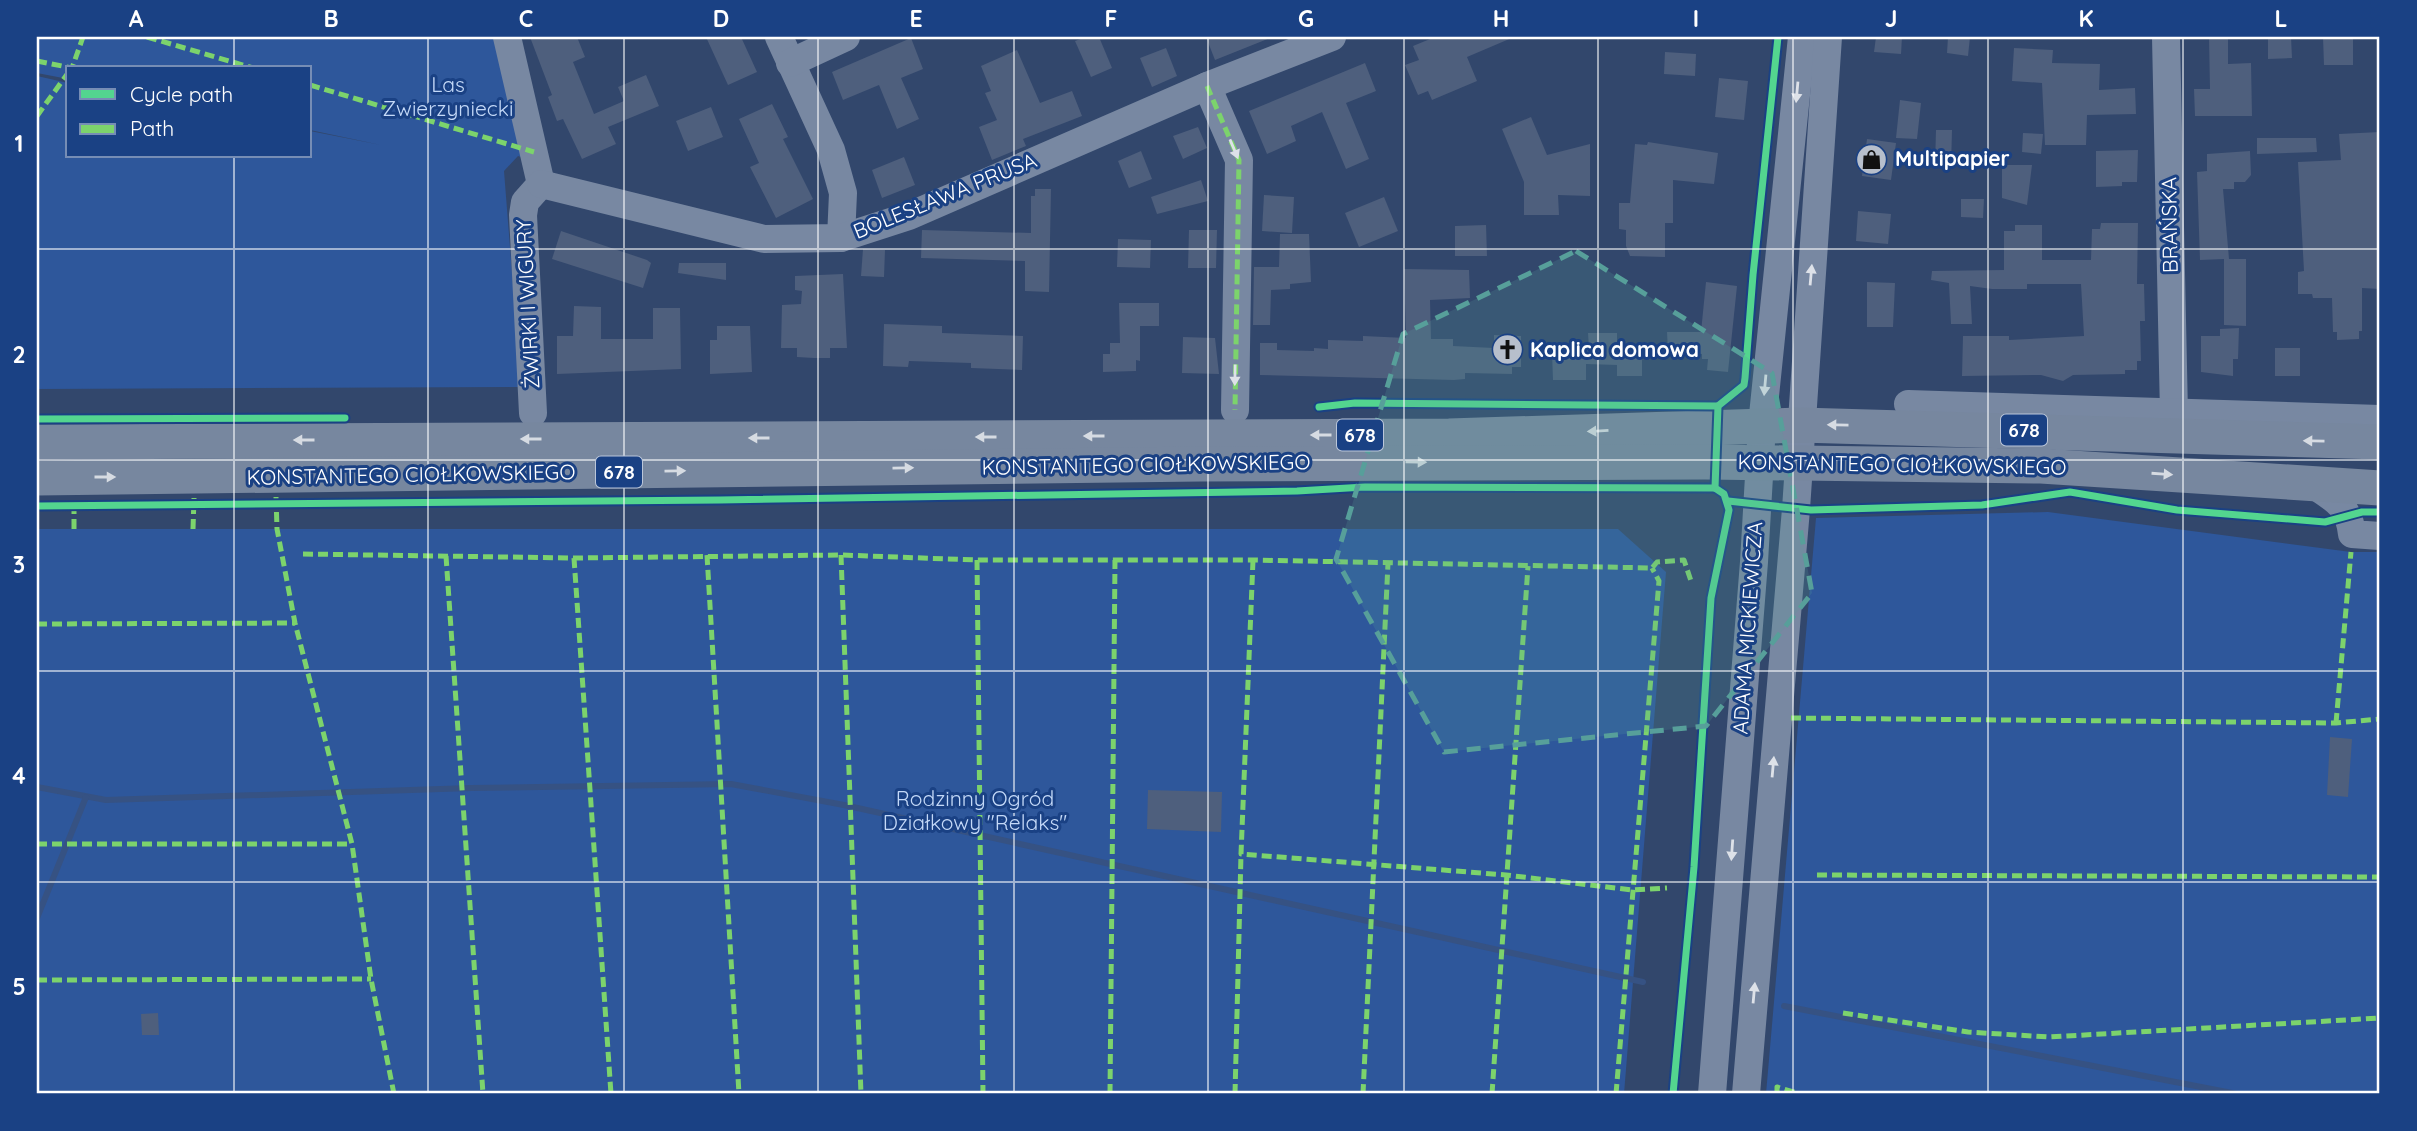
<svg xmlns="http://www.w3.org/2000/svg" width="2417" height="1131" font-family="Quicksand,sans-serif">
<rect width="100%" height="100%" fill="#32476c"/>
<!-- green -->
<g fill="#2e579b">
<polygon points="37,37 498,37 524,158 518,156 504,171 521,387 37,389 37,76 68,83 68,156 310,156 310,131 381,145 310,130 310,68 68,68 68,79 37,73"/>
<polygon points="2048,512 2351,552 2380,552 2380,1094 1766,1094 1816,518"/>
<polygon points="37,529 1618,529 1666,572 1624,1094 37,1094"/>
</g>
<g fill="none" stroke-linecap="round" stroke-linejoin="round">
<!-- stream -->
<g stroke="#365283" stroke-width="6">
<polyline points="37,787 106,800 471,788 731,784 844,805 1643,982"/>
<polyline points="37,918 86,797"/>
<polyline points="1784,1006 2237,1094"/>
</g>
</g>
<!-- building -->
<g fill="#4e5f7d">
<polygon points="530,37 577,37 585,57 573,62 594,114 624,101 618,87 646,75 659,106 608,127 616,144 582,159 563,119 557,121 548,97 552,95"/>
<polygon points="706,37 741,37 757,72 728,85"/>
<polygon points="1086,37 1099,37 1112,68 1091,77 1075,41"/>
<polygon points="1206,37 1270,37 1270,38 1215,60"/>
<polygon points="1435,37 1514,37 1467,57 1477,81 1432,100 1428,91 1418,95 1405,65 1419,60 1413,46"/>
<polygon points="1876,37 1902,37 1901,54 1874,52"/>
<polygon points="1948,37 1970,37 1968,56 1947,53"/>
<polygon points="2209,37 2228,37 2228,64 2251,63 2252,116 2195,116 2194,89 2210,89"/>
<polygon points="2268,37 2291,37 2292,58 2268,59"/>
<polygon points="2323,37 2353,37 2353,65 2324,65"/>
<polygon points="911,38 923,69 901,78 919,119 897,129 879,85 843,100 832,72"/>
<polygon points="1166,48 1177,76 1152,87 1140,58"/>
<polygon points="2014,48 2053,50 2052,63 2100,64 2099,90 2135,88 2136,114 2087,115 2086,145 2045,145 2042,83 2012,81"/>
<polygon points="1017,50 1040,103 1072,91 1082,116 1023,139 1026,146 992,160 979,127 997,120 985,93 991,91 981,66"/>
<polygon points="1665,52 1696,54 1695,76 1664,74"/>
<polygon points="1365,63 1376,91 1346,103 1369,159 1346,169 1322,112 1291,126 1296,141 1267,154 1249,111"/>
<polygon points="1719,78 1748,81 1744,120 1715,117"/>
<polygon points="1900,100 1921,103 1917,139 1896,138"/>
<polygon points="772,104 788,137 783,139 813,199 776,218 750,167 759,163 739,119"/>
<polygon points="711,107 723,137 688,151 676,121"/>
<polygon points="1531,117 1547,155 1590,144 1590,196 1558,195 1559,215 1524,215 1524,182 1502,129"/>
<polygon points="1198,127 1207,148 1183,159 1173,136"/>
<polygon points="1936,130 1952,130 1951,167 1935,166"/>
<polygon points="2380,132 2380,289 2362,288 2362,331 2359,331 2359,339 2337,340 2337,332 2333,332 2332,298 2313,298 2312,294 2298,294 2298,272 2304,271 2298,162 2341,160 2339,134"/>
<polygon points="2023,133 2043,134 2041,154 2022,152"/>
<polygon points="2257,138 2316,138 2317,152 2257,154"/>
<polygon points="1867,139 1896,143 1891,180 1862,176"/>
<polygon points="1648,142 1718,153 1714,184 1673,180 1673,223 1665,223 1665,257 1630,256 1626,246 1626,230 1619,229 1619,203 1630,203 1635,144 1647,145"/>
<polygon points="2138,150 2137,182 2122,182 2122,186 2096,187 2096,151"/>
<polygon points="1141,151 1152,179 1129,188 1118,161"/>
<polygon points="2250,151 2251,175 2245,182 2234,182 2234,189 2223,189 2229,259 2246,259 2246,326 2224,325 2224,259 2200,260 2197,172 2207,171 2207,154"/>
<polygon points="904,157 915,185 882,198 872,170"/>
<polygon points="2002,165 2032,165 2027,205 2002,198"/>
<polygon points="1201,180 1208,201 1157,214 1151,197"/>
<polygon points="1035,189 1051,189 1049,292 1025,291 1025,261 921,258 922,230 1031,233 1031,196 1035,196"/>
<polygon points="1264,195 1294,197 1292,233 1262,231"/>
<polygon points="1384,197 1398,231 1359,247 1345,213"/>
<polygon points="1961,199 1984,199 1983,218 1961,217"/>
<polygon points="1858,211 1891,214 1888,244 1856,241"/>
<polygon points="2101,223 2138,223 2137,284 2144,284 2145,321 2140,321 2141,361 2137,361 2137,370 2125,370 2125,374 2073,375 2063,381 2041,375 1962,376 1963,336 2009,336 2009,340 2084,336 2081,284 2027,284 2027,289 1992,289 1970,286 1972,324 1951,324 1949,283 1931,280 1932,271 2004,270 2004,231 2015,231 2015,225 2042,225 2042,260 2091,260 2092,229 2100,229"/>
<polygon points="1486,225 1487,256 1455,256 1455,226"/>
<polygon points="1189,230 1217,230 1216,268 1188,268"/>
<polygon points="561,231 647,260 651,263 643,288 552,259"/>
<polygon points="1280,234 1309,234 1311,282 1290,284 1290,289 1271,290 1270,325 1253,325 1254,267 1279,267"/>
<polygon points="1118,239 1151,240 1150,268 1117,267"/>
<polygon points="863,249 885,250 884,277 861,276"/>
<polygon points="679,263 726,263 726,280 678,273"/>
<polygon points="1404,269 1469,270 1470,298 1430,300 1431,339 1453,339 1453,346 1494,348 1494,335 1521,336 1521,367 1512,367 1512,374 1465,373 1465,379 1454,380 1260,375 1260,343 1277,343 1277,350 1314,351 1314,348 1328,349 1328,340 1363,341 1363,336 1406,338"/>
<polygon points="843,274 847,348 830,348 830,358 814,358 797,357 797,348 781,348 782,305 801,304 802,291 795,290 795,276"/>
<polygon points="1706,282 1737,286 1728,372 1707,370 1708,359 1702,359 1702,354 1668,353 1667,332 1701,332"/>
<polygon points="1867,282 1895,283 1893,327 1867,327"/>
<polygon points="1119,303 1159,303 1159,326 1140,326 1140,361 1136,360 1136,371 1103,372 1103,354 1110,354 1110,343 1120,343"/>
<polygon points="574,306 601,307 601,339 653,339 653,308 680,308 681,369 557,374 557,336 573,336"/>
<polygon points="884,324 942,326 942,333 1023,336 1022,370 971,368 971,363 909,361 908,367 883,366"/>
<polygon points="717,326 750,326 752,372 710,374 710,340 717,340"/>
<polygon points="2239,328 2238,359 2233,359 2233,376 2201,372 2201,336 2220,336 2220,329"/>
<polygon points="1588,333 1617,333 1617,349 1642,349 1642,376 1617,376 1617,365 1586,364 1586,380 1553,380 1552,353 1579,354 1579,349 1589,349"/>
<polygon points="1183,337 1215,338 1219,374 1182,373"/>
<rect x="2275" y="348" width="25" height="28"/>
<polygon points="2330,737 2352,739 2348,797 2327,795"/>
<polygon points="1148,790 1222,792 1221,832 1147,829"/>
<polygon points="158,1013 159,1035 142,1035 141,1014"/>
</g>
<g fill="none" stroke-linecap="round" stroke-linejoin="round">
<!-- minor -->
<g stroke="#7888a2" stroke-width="28">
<polyline points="507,37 541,184 525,202 523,215 533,413"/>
<polyline points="779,37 831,150 843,193 841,238"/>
<polyline points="2166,37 2174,414"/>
<polyline points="790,63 846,37"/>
<polyline points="1207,86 1239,160 1235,410"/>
<polyline points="541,184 764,239 841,238 909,216 1207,86 1332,37"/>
<polyline points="1908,404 2380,419"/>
<path d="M2312 484C2335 499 2349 506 2352 534L2380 536"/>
<polyline points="1712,1094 1754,562 1762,425 1802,37"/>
<polyline points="1746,1094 1796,509 1828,37"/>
</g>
<!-- major -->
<g stroke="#77879f" stroke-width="35">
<polyline points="37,442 1449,436 1800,425 2380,442"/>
<polyline points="37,478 1201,464 1705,462 2041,466 2380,488"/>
</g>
<!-- quiet -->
<g stroke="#7cd36c" stroke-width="5" stroke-dasharray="10 5" stroke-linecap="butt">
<polyline points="147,37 253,68"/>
<polyline points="37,61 72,68 83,37"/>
<polyline points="310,85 534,152"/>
<polyline points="1207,86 1239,160 1235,410"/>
<polyline points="37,116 68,73"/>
<polyline points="276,497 277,529 295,623 352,844 371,979 394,1094"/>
<polyline points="74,529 74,501"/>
<polyline points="193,529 194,498"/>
<polyline points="303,554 574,558 841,555 977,560 1253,560 1652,568 1657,562 1684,560 1691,581"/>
<polyline points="707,555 739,1094"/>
<polyline points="841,555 861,1094"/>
<polyline points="446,556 483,1094"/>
<polyline points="574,558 611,1094"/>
<polyline points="977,560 983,1094"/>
<polyline points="1253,560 1241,854 1506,875 1632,890 1667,888"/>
<polyline points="37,624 295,623"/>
<polyline points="1791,718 2336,723 2380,719"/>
<polyline points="2336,723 2351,552"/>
<polyline points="37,844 352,844"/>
<polyline points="1817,875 2380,877"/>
<polyline points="37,980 371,979"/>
<polyline points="1843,1013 1968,1032 2049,1037 2380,1018"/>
<polyline points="1110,1094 1115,560"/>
<polyline points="1235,1094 1241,854"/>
<polyline points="1363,1094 1388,563"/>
<polyline points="1492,1094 1528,566"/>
<polyline points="1616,1094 1659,581 1652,568"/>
<polyline points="1777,1094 1777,1087 1800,1094"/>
</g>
<defs>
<g id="cycleway">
<polyline points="1319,407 1355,403 1718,406"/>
<polyline points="37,419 345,418"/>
<polyline points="1728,501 1811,510 1982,505 2070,492 2177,510 2325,522 2362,512 2380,512"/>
<polyline points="37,506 720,500 1297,491 1365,487 1715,488"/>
<polyline points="1673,1094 1694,867 1711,598 1729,510 1724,494 1715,488 1718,406 1744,385 1745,378 1753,275 1778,37"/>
</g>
</defs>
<!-- cycleway casing -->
<use href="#cycleway" stroke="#1a4184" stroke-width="11"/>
<!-- cycleway -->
<use href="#cycleway" stroke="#53d58f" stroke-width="7"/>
</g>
<!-- one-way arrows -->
<defs><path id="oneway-solid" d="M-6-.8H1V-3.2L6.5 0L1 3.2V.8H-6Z" transform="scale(1.75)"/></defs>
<g fill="#dde1e8">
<use href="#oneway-solid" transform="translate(1797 92) rotate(95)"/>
<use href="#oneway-solid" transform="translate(1234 149) rotate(67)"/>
<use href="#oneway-solid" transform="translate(1811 275) rotate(-85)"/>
<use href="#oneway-solid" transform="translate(1235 375) rotate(91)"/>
<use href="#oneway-solid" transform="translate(1765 385) rotate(95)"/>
<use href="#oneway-solid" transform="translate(1773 767) rotate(-85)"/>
<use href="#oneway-solid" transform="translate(1732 850) rotate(94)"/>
<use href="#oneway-solid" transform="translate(1754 993) rotate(-85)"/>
</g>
<g fill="#d6dbe2">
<use href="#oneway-solid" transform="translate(1838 425) rotate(-179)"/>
<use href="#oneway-solid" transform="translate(1598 431) rotate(177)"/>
<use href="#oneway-solid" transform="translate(1321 435) rotate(-180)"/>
<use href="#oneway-solid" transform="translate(1094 436) rotate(180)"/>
<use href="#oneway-solid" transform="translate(986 437) rotate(180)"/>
<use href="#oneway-solid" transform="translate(759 438) rotate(180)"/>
<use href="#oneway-solid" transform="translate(531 439) rotate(180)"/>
<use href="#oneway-solid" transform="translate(304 440) rotate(180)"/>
<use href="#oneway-solid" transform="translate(2314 441) rotate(-179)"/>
<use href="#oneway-solid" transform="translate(1416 462) rotate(1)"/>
<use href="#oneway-solid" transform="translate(903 468) rotate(-1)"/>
<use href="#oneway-solid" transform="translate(675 471) rotate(-1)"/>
<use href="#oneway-solid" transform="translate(2162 474) rotate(4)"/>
<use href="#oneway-solid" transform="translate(105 477)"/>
</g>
<!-- marked area -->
<path fill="#579f9a" fill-opacity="0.2" stroke="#579f9a" stroke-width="5" stroke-dasharray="14 9" stroke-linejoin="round" d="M1576 251 1772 373 1812 593 1706 726 1444 752 1336 559 1403 334Z"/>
<!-- grid -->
<path fill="none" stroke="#fff" stroke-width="2" stroke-opacity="0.55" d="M234 37V68M428 37V1094M624 37V1094M818 37V1094M1014 37V1094M1208 37V1094M1404 37V1094M1598 37V1094M1793 37V1094M1988 37V1094M2183 37V1094M234 156V1094M37 249H2380M37 460H2380M37 671H2380M37 882H2380"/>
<!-- icons -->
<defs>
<symbol id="shop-disc" viewBox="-11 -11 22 22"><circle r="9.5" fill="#b7bfcc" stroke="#1a4184"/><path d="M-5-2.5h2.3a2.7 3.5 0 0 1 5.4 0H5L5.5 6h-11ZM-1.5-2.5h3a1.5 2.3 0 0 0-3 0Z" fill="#111"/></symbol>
<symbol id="church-disc" viewBox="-11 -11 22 22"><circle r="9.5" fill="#b7bfcc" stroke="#1a4184"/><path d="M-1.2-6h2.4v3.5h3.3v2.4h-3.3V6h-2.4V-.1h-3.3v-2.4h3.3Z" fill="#111"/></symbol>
</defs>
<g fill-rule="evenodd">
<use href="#shop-disc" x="1854" y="142" width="35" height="35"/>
<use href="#church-disc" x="1490" y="332" width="35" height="35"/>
</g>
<g text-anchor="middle" stroke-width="6" stroke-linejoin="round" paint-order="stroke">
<!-- shield labels -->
<g fill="#1a4184" stroke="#bac6da" stroke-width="2">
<rect x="2001" y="414.5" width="46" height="31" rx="5"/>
<rect x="1337" y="419.5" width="46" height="31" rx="5"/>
<rect x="596" y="456.5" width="46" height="31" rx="5"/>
</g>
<g font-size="19" font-weight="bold" fill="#fff">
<text x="2024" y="437">678</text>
<text x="1360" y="442">678</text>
<text x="619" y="479">678</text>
</g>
<!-- park labels -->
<g font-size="21" fill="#c4d9f8" stroke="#1a4184">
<text x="448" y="92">Las<tspan x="448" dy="24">Zwierzyniecki</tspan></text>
<text x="975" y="806">Rodzinny Ogród<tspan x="975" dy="24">Działkowy "Relaks"</tspan></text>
</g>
<!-- poi labels -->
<g font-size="21" font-weight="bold" fill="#fff" stroke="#1a4184" text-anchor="start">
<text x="1895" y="166">Multipapier</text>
<text x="1530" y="357">Kaplica domowa</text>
</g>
<!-- street labels -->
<g font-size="21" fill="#fff" stroke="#1a4184">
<text transform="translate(945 196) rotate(-22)" y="7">BOLESŁAWA PRUSA</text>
<text transform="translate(2170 225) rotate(-91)" y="7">BRAŃSKA</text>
<text transform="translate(528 304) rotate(-93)" y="7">ŻWIRKI I WIGURY</text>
<text transform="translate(1146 465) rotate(-1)" y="7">KONSTANTEGO CIOŁKOWSKIEGO</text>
<text transform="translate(1902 465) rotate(1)" y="7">KONSTANTEGO CIOŁKOWSKIEGO</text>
<text transform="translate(411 475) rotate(-1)" y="7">KONSTANTEGO CIOŁKOWSKIEGO</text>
<text transform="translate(1748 628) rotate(-86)" y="7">ADAMA MICKIEWICZA</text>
</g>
</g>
<!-- border -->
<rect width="2417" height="1131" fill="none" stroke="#1a4184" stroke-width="77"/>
<!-- legend -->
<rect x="66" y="66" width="245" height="91" fill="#1a4184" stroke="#768db5" stroke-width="2"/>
<rect x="80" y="89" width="35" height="10" fill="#53d58f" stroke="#768db5" stroke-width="2"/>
<text x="130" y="102" font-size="21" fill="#ffffff">Cycle path</text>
<rect x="80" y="124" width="35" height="10" fill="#7cd36c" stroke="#768db5" stroke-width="2"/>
<text x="130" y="136" font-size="21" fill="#ffffff">Path</text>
<rect x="38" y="38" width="2340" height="1054" fill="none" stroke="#fff" stroke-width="2.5"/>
<g font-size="23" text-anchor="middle" font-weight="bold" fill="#fff">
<text x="136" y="27">A</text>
<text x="331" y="27">B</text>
<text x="526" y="27">C</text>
<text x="721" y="27">D</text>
<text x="916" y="27">E</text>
<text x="1111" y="27">F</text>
<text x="1306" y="27">G</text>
<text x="1501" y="27">H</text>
<text x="1696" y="27">I</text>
<text x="1891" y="27">J</text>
<text x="2086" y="27">K</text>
<text x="2281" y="27">L</text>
<text x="19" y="152">1</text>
<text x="19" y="363">2</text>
<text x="19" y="573">3</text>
<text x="19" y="784">4</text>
<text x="19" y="995">5</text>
</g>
</svg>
